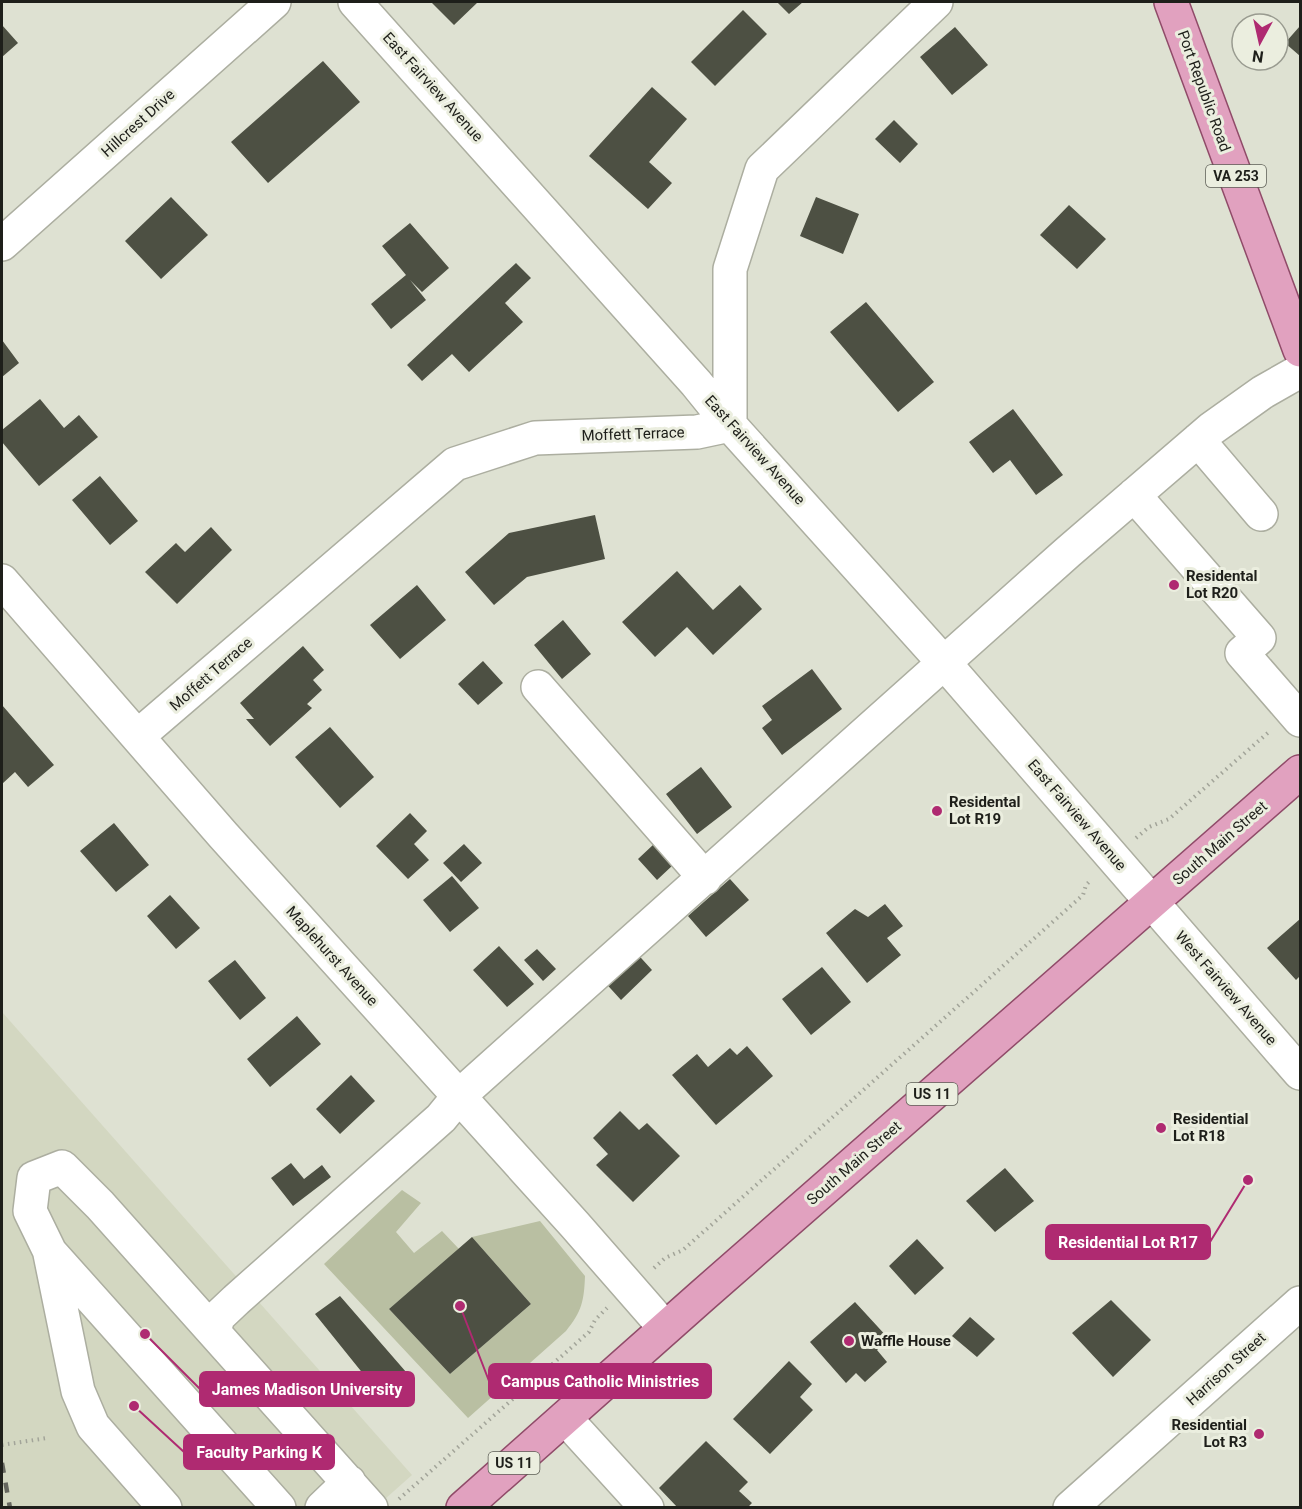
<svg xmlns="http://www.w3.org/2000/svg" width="1302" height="1509" viewBox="0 0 1302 1509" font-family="Roboto,sans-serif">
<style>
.built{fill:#d3d7c1}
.green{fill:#b9bfa2}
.building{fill:#4d5043}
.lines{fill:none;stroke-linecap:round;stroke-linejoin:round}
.minor-casing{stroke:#acaea0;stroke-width:36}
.major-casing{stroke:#904b69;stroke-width:36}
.path{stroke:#a2a499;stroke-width:4;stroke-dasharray:1.5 4.5;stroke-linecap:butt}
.minor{stroke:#fff;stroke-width:33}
.major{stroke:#e1a1bf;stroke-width:33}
.rail{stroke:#65665e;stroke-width:4.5;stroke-dasharray:10 10;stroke-linecap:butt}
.poi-dot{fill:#af2a71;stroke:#ebeedf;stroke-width:2}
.labels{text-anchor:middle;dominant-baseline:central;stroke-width:6;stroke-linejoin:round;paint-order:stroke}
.shield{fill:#ebeedf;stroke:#5c5d55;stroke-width:1.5}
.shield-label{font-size:14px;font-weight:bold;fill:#1e1f1a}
.street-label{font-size:15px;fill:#1e1f1a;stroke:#ebeedf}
.poi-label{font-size:15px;font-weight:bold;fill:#1e1f1a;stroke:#ebeedf;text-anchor:start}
.leader{fill:none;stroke:#af2a71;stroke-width:2}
.callout-dot{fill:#af2a71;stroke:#ebeedf;stroke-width:2}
.callout{fill:#af2a71;stroke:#af2a71;stroke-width:2}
.callout-label{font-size:16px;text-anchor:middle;font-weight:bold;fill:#fff}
</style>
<rect width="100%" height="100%" fill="#dee1d2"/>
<path class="built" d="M2 1012 412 1475 376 1507H2Z"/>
<path class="green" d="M402 1190 421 1203 396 1232 414 1253 442 1231 459 1249 389 1309 450 1374 531 1304 472 1237 540 1221 585 1276C584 1301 582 1311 566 1331L468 1418 324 1264Z"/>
<path class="building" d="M431 2H478L454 25Z
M777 2H803L789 14Z
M743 10 767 34 715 86 691 62Z
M2 25 18 43 2 57Z
M1300 26V56L1285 43Z
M955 27 988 65 952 95 920 57Z
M323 61 360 102 268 183 231 142Z
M652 87 687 119 649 162 672 183 648 209 589 156Z
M894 120 918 144 900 163 875 139Z
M171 197 208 235 161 279 125 241Z
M816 197 859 214 843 254 800 236Z
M1069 205 1106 239 1077 269 1040 235Z
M410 223 449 268 422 292 410 280 426 300 391 329 371 304 406 275 382 246Z
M516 263 531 278 505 303 523 322 469 372 452 354 422 381 407 365Z
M866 302 934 382 898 412 830 332Z
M2 340 19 363 2 377Z
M40 399 64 428 79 415 98 437 39 486 2 442V430Z
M1013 409 1063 475 1036 495 1010 460 993 473 969 442Z
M100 476 138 521 110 545 72 500Z
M595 515 605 559 527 577 494 605 465 572 509 533Z
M211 527 232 550 177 604 145 572 176 543 185 552Z
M677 571 713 610 740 585 762 609 713 655 687 627 655 657 622 622Z
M417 585 446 620 400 659 370 625Z
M563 620 591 654 562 679 534 645Z
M303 646 324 670 313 680 322 690 307 704 312 708 270 746 246 719H254L240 703Z
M483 661 503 683 478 705 458 684Z
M812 669 842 709 782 755 762 728 772 720 762 706Z
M2 705 54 765 28 787 15 772 2 784Z
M330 727 374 777 340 808 295 757Z
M701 767 732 807 697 834 666 794Z
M410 813 427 831 414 844 429 860 408 879 376 846Z
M114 823 149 865 116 892 80 851Z
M464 844 482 863 461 882 443 863Z
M654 844 673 865 657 880 638 859Z
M452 876 479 908 450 932 423 900Z
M730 879 749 900 706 937 688 916Z
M170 895 200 928 176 949 147 916Z
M885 904 903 926 887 938 901 955 867 983 826 933 855 909 868 917Z
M1300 919V976L1296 980 1267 948Z
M499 946 534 984 507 1007 473 970Z
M632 948 652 970 621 1000 601 978Z
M537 949 556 969 543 981 524 960Z
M235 960 266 998 240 1020 208 981Z
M822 967 851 1002 811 1035 782 999Z
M297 1016 321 1044 270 1087 247 1059Z
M747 1046 773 1076 716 1125 672 1075 697 1054 708 1067 730 1048 737 1055Z
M351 1075 375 1101 340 1134 316 1109Z
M620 1111 639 1130 647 1123 680 1156 633 1202 596 1165 608 1154 593 1138Z
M291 1163 304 1179 322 1165 331 1177 293 1206 271 1178Z
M1005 1168 1034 1201 995 1232 966 1201Z
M472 1237 531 1304 450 1374 389 1309Z
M917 1239 944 1268 915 1295 889 1266Z
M340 1296 413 1380 385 1401 315 1314Z
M1111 1300 1151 1340 1113 1377 1072 1333Z
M855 1302 889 1339 877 1350 887 1362 865 1382 856 1373 846 1383 810 1342Z
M970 1317 995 1339 977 1357 952 1336Z
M789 1361 812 1384 800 1397 813 1410 770 1454 733 1419Z
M706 1441 748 1482 739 1491 752 1503 747 1508H678L659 1488Z"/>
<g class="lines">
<defs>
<path id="minor" d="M355 2 696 383 730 425 954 674 1300 1073
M2 244 274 2
M1198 440 1261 514
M1134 495 1259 638 1242 653 1300 720
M2 581 223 835 575 1225 665 1328
M538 687 705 878
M138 736 455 464 535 438 697 432 730 425V269L762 169 936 2
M50 1254 78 1391 93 1426 165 1508
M214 1332 218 1317 236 1300 441 1118 459 1096 1068 552 1211 429 1263 392 1300 371
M565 1418 647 1508
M279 1508 50 1252 30 1211 34 1178 62 1167 100 1205 371 1508
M322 1508 349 1482
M1070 1508 1300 1303"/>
<path id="major" d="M1171 2 1300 350
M463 1508 702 1296 1300 772"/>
</defs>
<use href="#minor" class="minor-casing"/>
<use href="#major" class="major-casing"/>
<path class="path" d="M1136 838 1149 827 1169 819 1270 731
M654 1268 665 1258 683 1250 1083 895 1086 885 1091 880
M2 1445 47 1438
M399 1499 589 1332 595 1320 607 1308"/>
<use href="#minor" class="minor"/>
<use href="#major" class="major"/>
<path class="rail" d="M2 1463 10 1508"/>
</g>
<g class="poi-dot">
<circle cx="1174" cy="585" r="6"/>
<circle cx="937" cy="811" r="6"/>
<circle cx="1161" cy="1128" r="6"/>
<circle cx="849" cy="1341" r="6"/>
<circle cx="1259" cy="1434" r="6"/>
</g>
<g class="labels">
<g class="shield">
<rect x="1206" y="165" width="60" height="22" rx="4.5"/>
<rect x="906.5" y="1083" width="51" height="22" rx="4.5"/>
<rect x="488.5" y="1452" width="51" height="22" rx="4.5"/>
</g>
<g class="shield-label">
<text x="1236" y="176">VA 253</text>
<text x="932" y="1094">US 11</text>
<text x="514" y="1463">US 11</text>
</g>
<g class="street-label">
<text transform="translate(433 87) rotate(48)">East Fairview Avenue</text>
<text transform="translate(1204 91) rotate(70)">Port Republic Road</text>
<text transform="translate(138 123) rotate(-42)">Hillcrest Drive</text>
<text transform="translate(633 434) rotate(-2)">Moffett Terrace</text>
<text transform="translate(755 450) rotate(48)">East Fairview Avenue</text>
<text transform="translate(211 674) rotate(-41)">Moffett Terrace</text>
<text transform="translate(1077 815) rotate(49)">East Fairview Avenue</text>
<text transform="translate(1220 843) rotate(-41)">South Main Street</text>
<text transform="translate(332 956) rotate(48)">Maplehurst Avenue</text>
<text transform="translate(1226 988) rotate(49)">West Fairview Avenue</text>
<text transform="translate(854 1163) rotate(-41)">South Main Street</text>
<text transform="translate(1226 1369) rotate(-42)">Harrison Street</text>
</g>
<g class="poi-label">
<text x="1186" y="576">Residental<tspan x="1186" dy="17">Lot R20</tspan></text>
<text x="949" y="802">Residental<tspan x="949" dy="17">Lot R19</tspan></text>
<text x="1173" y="1119">Residential<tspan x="1173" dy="17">Lot R18</tspan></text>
<text x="861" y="1341">Waffle House</text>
<text x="1247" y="1425" text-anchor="end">Residential<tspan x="1247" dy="17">Lot R3</tspan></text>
</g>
</g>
<path class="leader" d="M1248 1180L1210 1242M460 1306L489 1381M145 1334L200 1389M134 1406L184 1452"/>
<g class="callout-dot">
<circle cx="1248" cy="1180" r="6"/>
<circle cx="460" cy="1306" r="6"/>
<circle cx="145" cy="1334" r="6"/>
<circle cx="134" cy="1406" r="6"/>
</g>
<g class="callout">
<rect x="1046" y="1225" width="164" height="34" rx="6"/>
<rect x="489" y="1364" width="222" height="34" rx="6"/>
<rect x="200" y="1372" width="214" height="34" rx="6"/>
<rect x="184" y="1435" width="150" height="34" rx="6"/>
</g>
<g class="callout-label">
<text x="1128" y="1248">Residential Lot R17</text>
<text x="600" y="1387">Campus Catholic Ministries</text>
<text x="307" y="1395">James Madison University</text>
<text x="259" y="1458">Faculty Parking K</text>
</g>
<rect width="1302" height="1509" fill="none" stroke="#1e1f1a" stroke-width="6"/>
<g transform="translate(1260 42) rotate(188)"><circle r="28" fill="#ebeedf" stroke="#999b90" stroke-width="1.5"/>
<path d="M0-4.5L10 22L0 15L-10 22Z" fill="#af2a71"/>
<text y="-9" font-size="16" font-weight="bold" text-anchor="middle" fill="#1e1f1a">N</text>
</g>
</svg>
